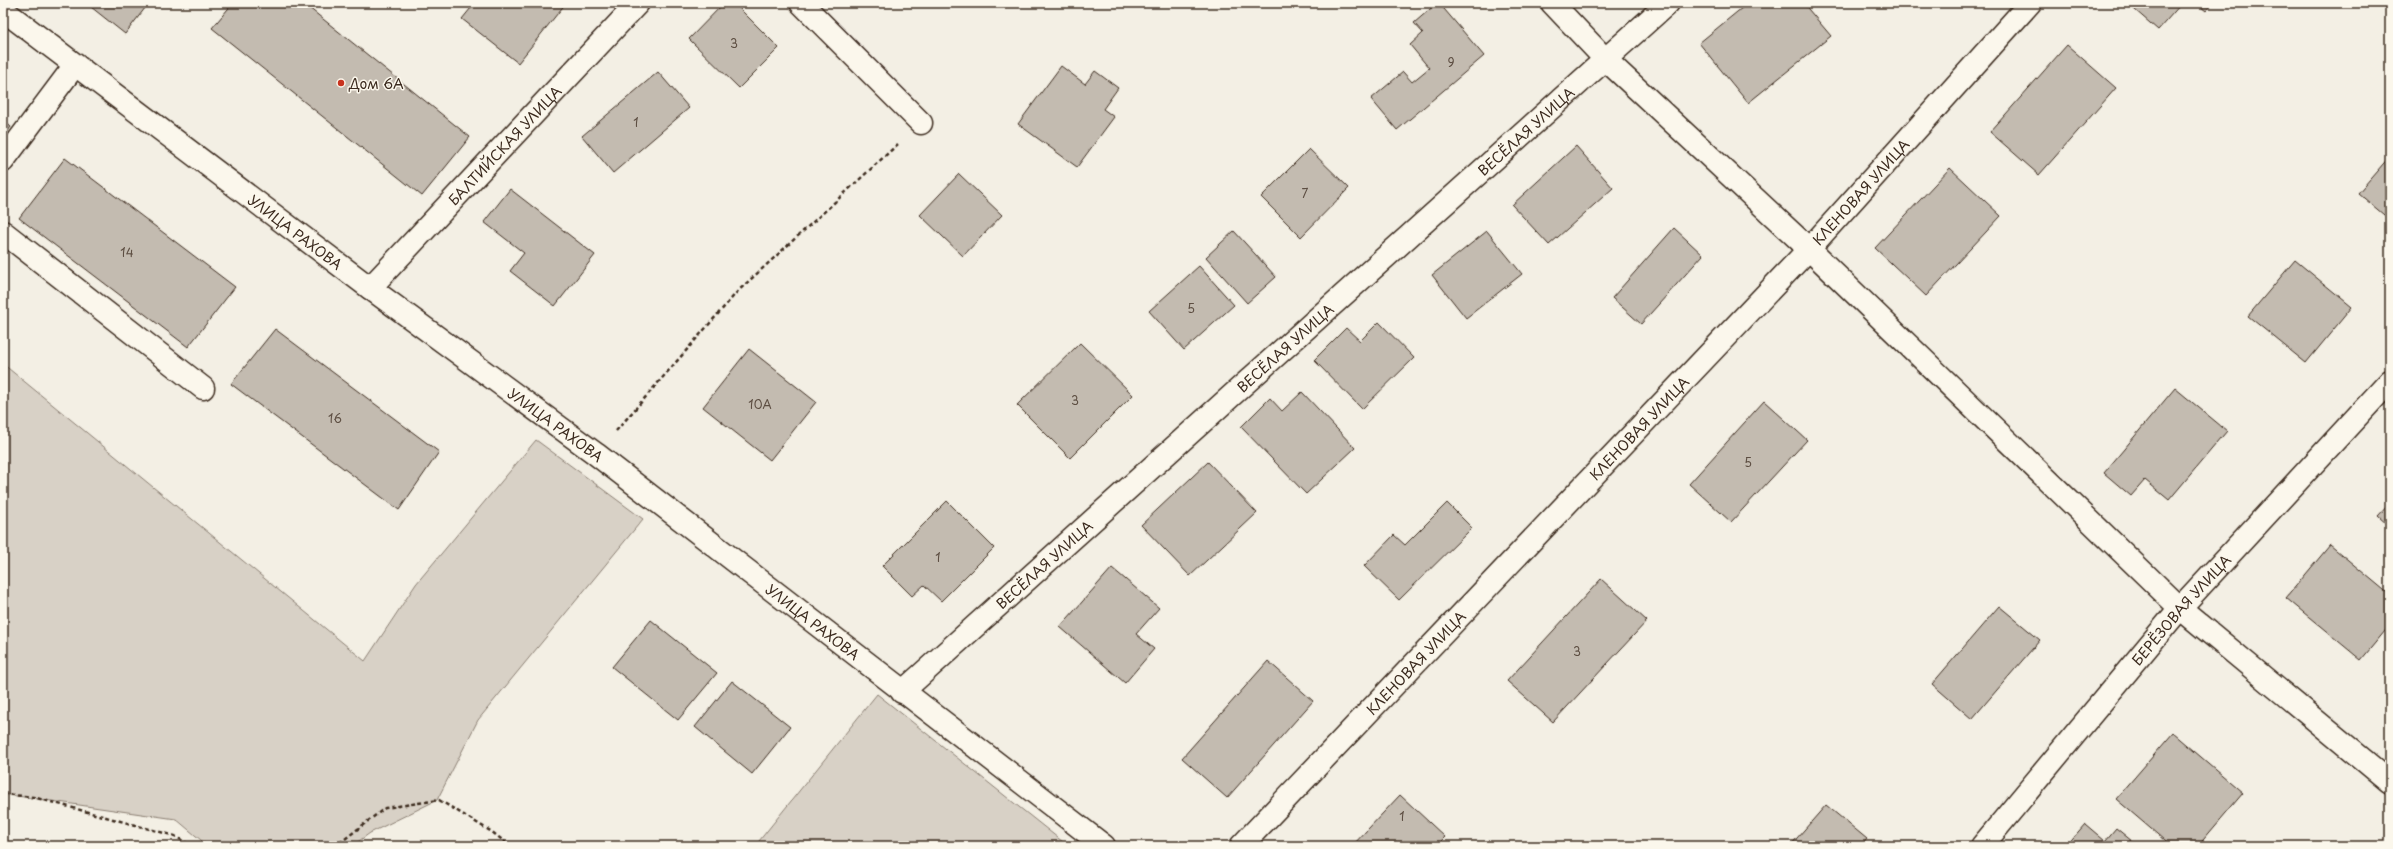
<svg xmlns="http://www.w3.org/2000/svg" width="2393" height="849" viewBox="0 0 2393 849" font-family="'Playpen Sans',sans-serif">
<style>
.green{fill:#d8d1c6;stroke:#8a7e72}
.building{fill:#c3bbb0;stroke:#3b2a1e}
.lines{fill:none;stroke-linecap:round;stroke-linejoin:round}
.minor-casing{stroke:#3b2a1e;stroke-width:25}
.path{stroke:#3b2a1e;stroke-width:2.5;stroke-dasharray:4 3;stroke-linecap:butt}
.minor{stroke:#fbf7ec;stroke-width:22}
.poi-dot{fill:#c8321e;stroke:#fbf7ec;stroke-width:1.5}
.labels{text-anchor:middle;dominant-baseline:central;stroke-width:3;stroke-linejoin:round;paint-order:stroke}
.number-label{font-size:12px;fill:#5d4e42}
.poi-label{font-size:14px;fill:#3b2a1e;stroke:#fbf7ec;text-anchor:start}
.street-label{font-size:14px;fill:#3b2a1e;stroke:#fbf7ec}
</style>
<rect width="100%" height="100%" fill="#f3efe4"/>
<filter id="ink" filterUnits="userSpaceOnUse"><feTurbulence type="fractalNoise" baseFrequency=".025" numOctaves="2"/><feDisplacementMap in="SourceGraphic" scale="8" xChannelSelector="R" yChannelSelector="G"/><feConvolveMatrix kernelMatrix="1 2 1 2 8 2 1 2 1" color-interpolation-filters="sRGB"/></filter>
<g filter="url(#ink)">
<path class="green" d="M3 364 365 661 416 584 536 440 643 519 478 720 437 800 370 833 352 846H208L176 819 3 794Z
M877 694 1068 846H755Z"/>
<path class="building" d="M86 3H149L125 34Z
M233 3H303L470 137 422 196 212 28Z
M475 3H566L518 63 462 19Z
M724 3H734L779 48 739 88 689 39Z
M1437 3H1439L1484 56 1397 130 1371 99 1403 72 1412 82 1429 68 1410 45 1423 33 1414 23Z
M1748 3H1803L1831 36 1748 103 1699 43Z
M2127 3H2182L2158 30Z
M2196 3H2213L2206 11Z
M2067 45 2116 88 2039 175 1990 132Z
M1061 66 1085 84 1095 71 1118 88 1103 109 1114 117 1077 167 1018 124Z
M658 72 689 108 613 173 582 136Z
M3 120 11 127 3 137Z
M1576 146 1613 188 1549 245 1512 205Z
M1309 149 1349 188 1301 237 1261 197Z
M2390 156V220L2358 193Z
M65 158 235 287 188 347 19 218Z
M1950 168 2001 216 1926 296 1875 248Z
M959 174 1002 215 963 256 920 215Z
M510 189 595 255 555 306 510 271 524 253 484 222Z
M1674 228 1703 255 1641 324 1612 298Z
M1234 231 1276 277 1247 303 1206 257Z
M1487 231 1522 274 1466 318 1432 275Z
M2295 260 2352 307 2306 363 2248 316Z
M1199 266 1234 305 1184 350 1149 311Z
M1379 322 1414 358 1362 409 1314 360 1346 328 1360 341Z
M275 329 439 452 399 510 231 384Z
M1080 343 1133 395 1070 458 1017 405Z
M749 349 816 402 770 460 703 407Z
M2175 388 2227 431 2169 500 2145 480 2131 496 2104 473Z
M1302 392 1355 448 1306 494 1241 427 1270 398 1282 411Z
M1764 401 1807 440 1731 522 1689 484Z
M1208 462 1257 513 1190 576 1141 525Z
M947 501 994 548 941 601 924 585 912 596 882 566Z
M1447 503 1472 528 1399 600 1364 566 1394 535 1405 545Z
M2390 503V527L2378 516Z
M2330 545 2390 595V625L2361 660 2286 598Z
M1112 568 1159 608 1136 634 1154 649 1125 683 1060 627Z
M1601 579 1647 621 1553 722 1507 681Z
M1999 606 2040 640 1972 719 1932 684Z
M651 620 717 673 678 720 612 667Z
M1268 661 1313 701 1227 798 1182 758Z
M732 681 790 727 752 774 695 727Z
M2173 733 2243 793 2198 846H2171L2116 799Z
M1400 795 1445 837 1436 846H1352Z
M1826 805 1867 839 1861 846H1790Z
M2085 824 2105 841 2116 828 2138 846H2066Z"/>
<g class="lines">
<defs>
<g id="minor">
<path d="M801 3 921 123"/>
<path d="M1552 3 1605 59 1809 249 2180 608 2390 782"/>
<path id="s1" d="M3 10 370 288 596 454 1104 846"/>
<path d="M3 161 75 65"/>
<path d="M3 232 203 388"/>
<path id="s2" d="M370 288 638 3"/>
<path id="s3" d="M902 692 1668 3"/>
<path id="s4" d="M1241 846 1809 249 2030 3"/>
<path id="s5" d="M1982 846 2180 608 2390 381"/>
</g>
</defs>
<use href="#minor" class="minor-casing"/>
<path class="path" d="M616 431 738 291 898 144
M3 794 33 797 175 836 191 846
M333 846 341 842 385 808 439 800 492 832 510 846"/>
<use href="#minor" class="minor"/>
</g>
</g>
<circle class="poi-dot" cx="341" cy="83" r="4"/>
<g class="labels">
<g class="number-label">
<text x="734" y="43">3</text>
<text x="1451" y="62">9</text>
<text x="636" y="122">1</text>
<text x="1305" y="193">7</text>
<text x="127" y="252">14</text>
<text x="1191" y="308">5</text>
<text x="1075" y="400">3</text>
<text x="760" y="404">10А</text>
<text x="335" y="418">16</text>
<text x="1748" y="462">5</text>
<text x="938" y="557">1</text>
<text x="1577" y="651">3</text>
<text x="1402" y="816">1</text>
</g>
<g class="poi-label">
<text x="349" y="83">Дом 6А</text>
</g>
<g class="street-label">
<text stroke="none"><textPath href="#s3" startOffset="839">ВЕСЁЛАЯ УЛИЦА</textPath></text>
<text stroke="none"><textPath href="#s2" startOffset="196">БАЛТИЙСКАЯ УЛИЦА</textPath></text>
<text stroke="none"><textPath href="#s4" startOffset="901">КЛЕНОВАЯ УЛИЦА</textPath></text>
<text stroke="none"><textPath href="#s1" startOffset="367">УЛИЦА РАХОВА</textPath></text>
<text stroke="none"><textPath href="#s3" startOffset="515">ВЕСЁЛАЯ УЛИЦА</textPath></text>
<text stroke="none"><textPath href="#s1" startOffset="691">УЛИЦА РАХОВА</textPath></text>
<text stroke="none"><textPath href="#s4" startOffset="577">КЛЕНОВАЯ УЛИЦА</textPath></text>
<text stroke="none"><textPath href="#s3" startOffset="191">ВЕСЁЛАЯ УЛИЦА</textPath></text>
<text stroke="none"><textPath href="#s5" startOffset="309">БЕРЁЗОВАЯ УЛИЦА</textPath></text>
<text stroke="none"><textPath href="#s1" startOffset="1015">УЛИЦА РАХОВА</textPath></text>
<text stroke="none"><textPath href="#s4" startOffset="253">КЛЕНОВАЯ УЛИЦА</textPath></text>
</g>
</g>
<rect width="2393" height="849" fill="none" stroke="#fbf7ec" stroke-width="16"/>
<rect x="8" y="8" width="2377" height="833" fill="none" stroke="#3b2a1e" stroke-width="1.5" filter="url(#ink)"/>
</svg>
